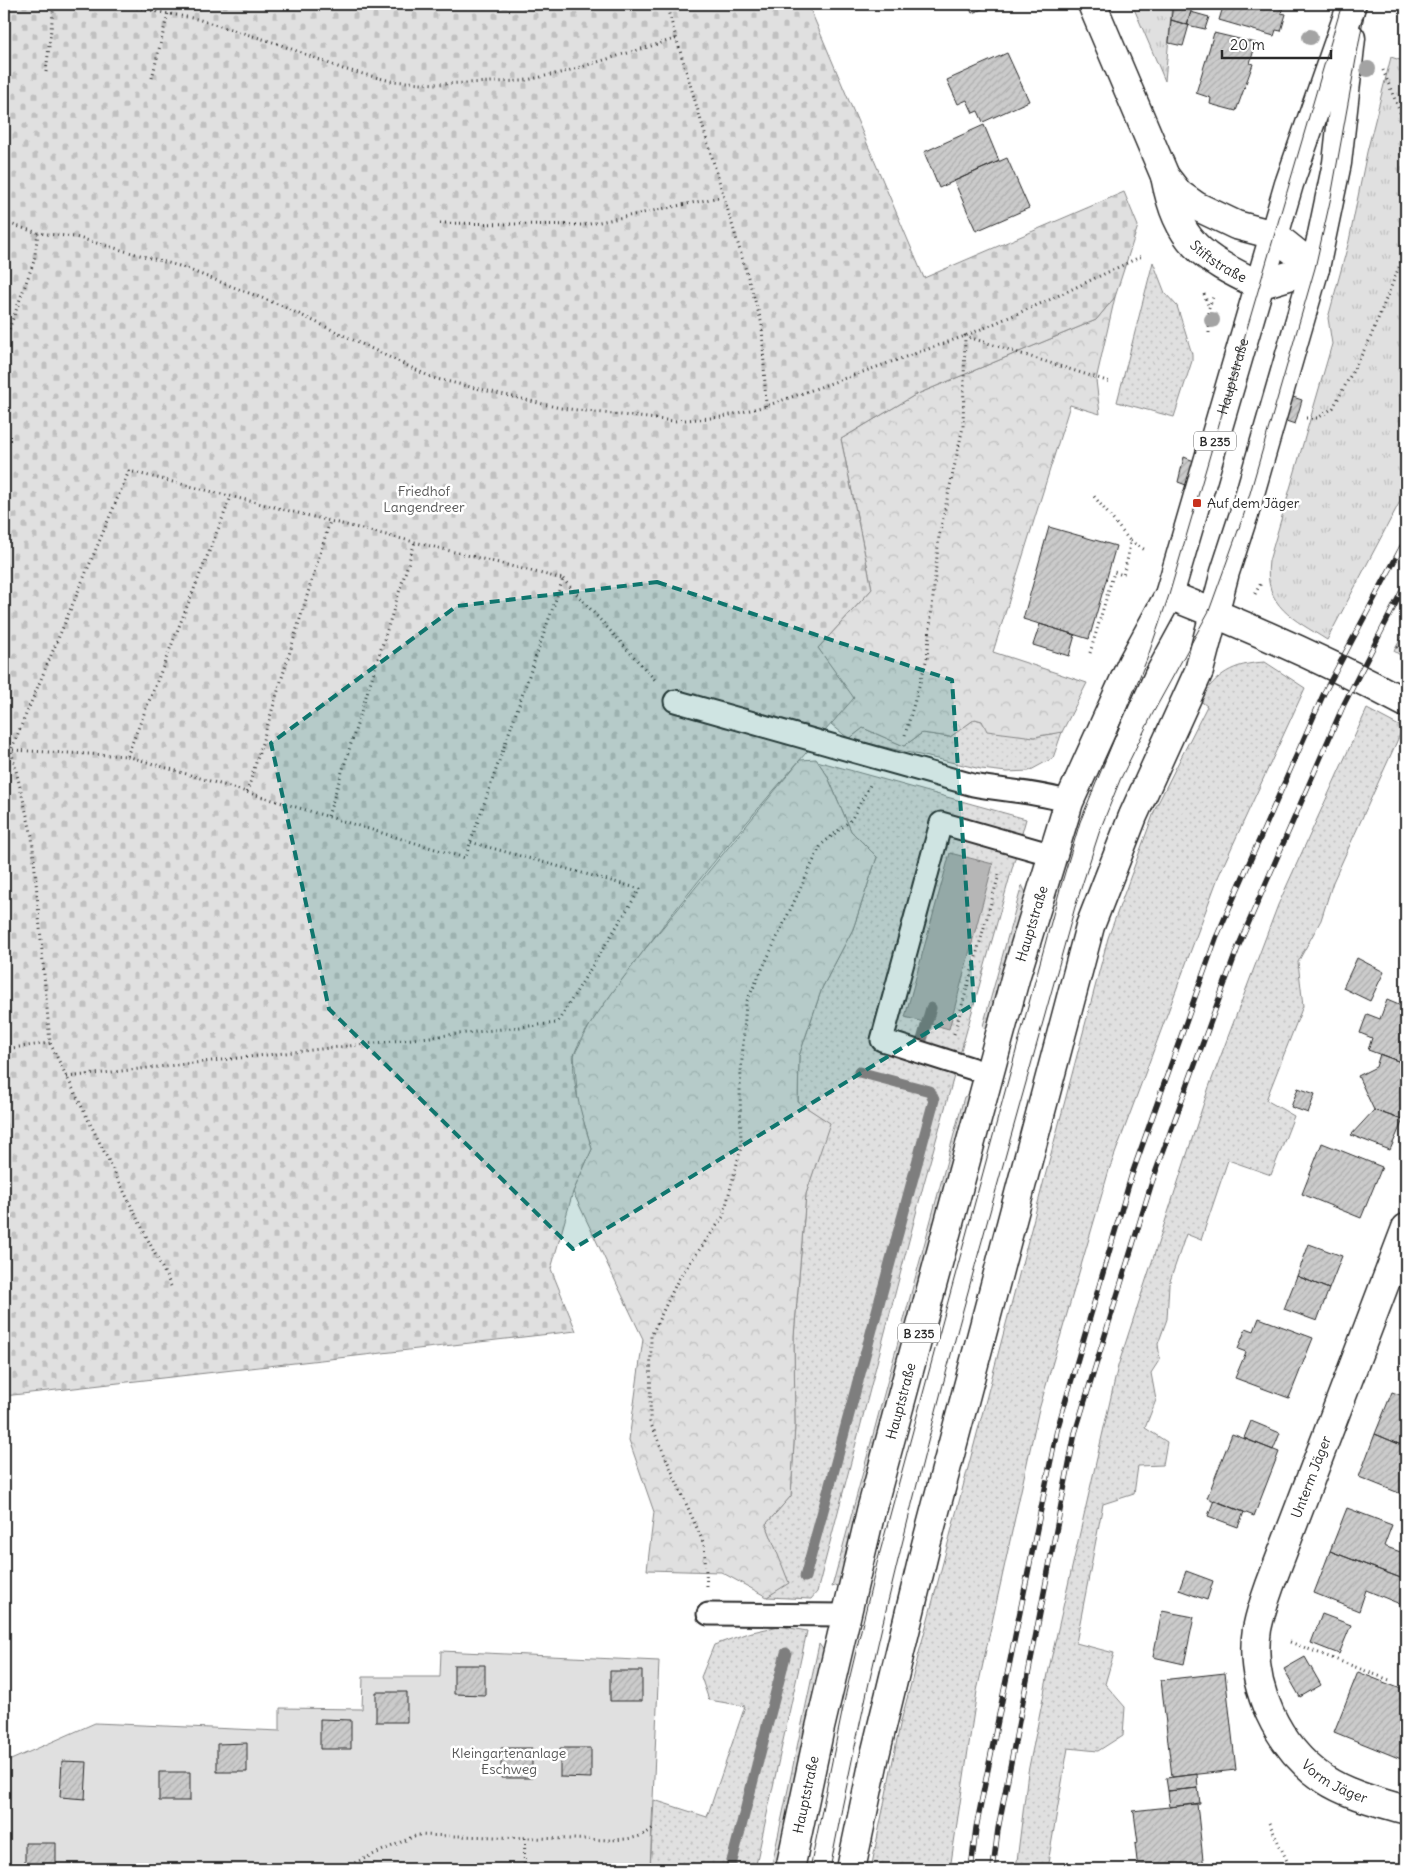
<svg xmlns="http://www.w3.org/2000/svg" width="1410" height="1873" viewBox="0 0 1410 1873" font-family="Delius,sans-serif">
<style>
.grass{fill:url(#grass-dots);stroke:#868686}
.forest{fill:url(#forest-crowns);stroke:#868686}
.cemetery{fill:url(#cemetery-stones);stroke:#868686}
.park{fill:url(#park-tufts);stroke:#868686}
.garden{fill:#e0e0e0;stroke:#868686}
.water{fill:#b6b6b6;stroke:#7e7e7e}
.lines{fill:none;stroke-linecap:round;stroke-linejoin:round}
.stream{stroke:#7e7e7e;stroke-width:11}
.building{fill:url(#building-hatch);stroke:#2b2b2b}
.lane-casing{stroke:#2b2b2b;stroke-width:25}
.street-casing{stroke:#2b2b2b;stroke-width:31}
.secondary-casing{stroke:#2b2b2b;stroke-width:31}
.primary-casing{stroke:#2b2b2b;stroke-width:31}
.path{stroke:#2b2b2b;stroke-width:3;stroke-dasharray:1 4;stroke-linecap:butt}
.lane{stroke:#fff;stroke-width:21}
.street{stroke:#fff;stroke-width:28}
.secondary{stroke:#fff;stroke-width:28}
.primary{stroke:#fff;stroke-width:28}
.tram{stroke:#2b2b2b;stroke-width:1}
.rail-casing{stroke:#2b2b2b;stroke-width:5.5}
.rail{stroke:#fff;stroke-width:4;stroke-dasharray:11;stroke-linecap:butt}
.tree{fill:#a3a3a3}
.marked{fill:#0f766e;fill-opacity:0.2;stroke:#0f766e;stroke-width:4;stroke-dasharray:10 6;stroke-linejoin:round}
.poi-dot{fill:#c8321e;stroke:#fff;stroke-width:2}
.labels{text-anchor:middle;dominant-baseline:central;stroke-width:5;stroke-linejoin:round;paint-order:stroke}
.shield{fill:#fff;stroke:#6b6b6b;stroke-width:1}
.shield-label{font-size:12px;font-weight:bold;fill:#2b2b2b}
.street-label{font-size:14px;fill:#2b2b2b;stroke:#fff}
.park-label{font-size:14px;fill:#585858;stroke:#fff}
.poi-label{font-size:14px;fill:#2b2b2b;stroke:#fff;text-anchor:start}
</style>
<defs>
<pattern id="grass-dots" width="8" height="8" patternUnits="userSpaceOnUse" patternTransform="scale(1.25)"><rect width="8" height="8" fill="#e0e0e0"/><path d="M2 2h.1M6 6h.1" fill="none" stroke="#c0c0c0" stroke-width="1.8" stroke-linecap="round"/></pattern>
<pattern id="forest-crowns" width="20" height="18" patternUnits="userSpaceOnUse" patternTransform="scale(1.25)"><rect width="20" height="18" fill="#e0e0e0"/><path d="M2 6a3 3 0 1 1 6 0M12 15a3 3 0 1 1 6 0" fill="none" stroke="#c0c0c0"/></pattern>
<pattern id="cemetery-stones" width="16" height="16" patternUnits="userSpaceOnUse" patternTransform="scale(1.25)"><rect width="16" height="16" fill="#e0e0e0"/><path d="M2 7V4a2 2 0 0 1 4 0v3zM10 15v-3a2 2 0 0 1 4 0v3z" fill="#c0c0c0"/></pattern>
<pattern id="park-tufts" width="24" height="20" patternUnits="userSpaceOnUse" patternTransform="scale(1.25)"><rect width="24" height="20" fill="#e0e0e0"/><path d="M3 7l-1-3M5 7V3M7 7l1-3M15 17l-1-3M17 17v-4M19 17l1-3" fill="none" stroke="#c0c0c0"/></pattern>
<pattern id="building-hatch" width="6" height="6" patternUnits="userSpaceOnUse" patternTransform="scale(1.25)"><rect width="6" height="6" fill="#cbcbcb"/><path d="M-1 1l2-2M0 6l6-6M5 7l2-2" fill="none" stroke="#aeaeae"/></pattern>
</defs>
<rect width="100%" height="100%" fill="#fff"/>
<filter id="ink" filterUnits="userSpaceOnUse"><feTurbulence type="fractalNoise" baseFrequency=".02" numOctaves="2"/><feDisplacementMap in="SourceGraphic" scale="10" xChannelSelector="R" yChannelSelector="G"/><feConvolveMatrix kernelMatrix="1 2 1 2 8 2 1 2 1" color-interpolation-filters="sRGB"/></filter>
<g filter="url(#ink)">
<path class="grass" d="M1153 262 1165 293 1177 306 1192 354V361L1174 417 1117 402Z
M1265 662 1305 688 1219 875 1109 1170 1038 1413 977 1691 950 1869H871L900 1725 1108 938 1156 807 1207 706 1199 700C1218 673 1232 664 1265 662Z
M1367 709 1403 728 1333 882 1321 920 1298 962 1303 1006 1266 1100 1294 1116 1271 1175 1228 1160 1201 1240 1186 1234 1169 1284 1167 1319 1158 1344 1160 1359 1151 1373 1156 1400 1145 1428 1167 1442 1163 1465 1138 1466 1134 1494 1103 1504 1076 1643 1114 1653 1105 1684 1125 1707 1123 1735 1098 1751 1068 1748 1047 1869H1016L1028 1772 1050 1664 1118 1366 1209 1087 1278 905Z
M975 719 1034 737 1062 732 1053 758 1029 771 1007 772 981 769 849 739 863 728 904 746 922 733 950 737Z
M817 761 1026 819 924 1183 817 1592 811 1599 767 1597 788 1582 766 1524 791 1496 795 1425 794 1336 806 1194 829 1123 798 1102 799 1056 822 988 853 929 877 857 851 831 827 775Z
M1022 885 1027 895 990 1035 983 1026Z
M972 1093 841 1584 832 1587 964 1097Z
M779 1626 807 1631 755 1869H650L654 1800 707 1817 745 1706 709 1700 701 1677 714 1645 748 1633Z
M819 1644 825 1652 778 1869H771Z"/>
<path class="forest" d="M1115 297 1096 380 1100 414 1070 405 993 652 1087 683 1062 732 1034 737 987 731 982 721 975 719 950 737 922 733 904 746 863 728 849 739 831 724 853 698 818 648 872 589 841 439 915 395 1096 320Z
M816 759 827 775 851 831 877 857 853 929 822 988 799 1056 798 1102 830 1123 806 1194 794 1336 795 1425 791 1496 766 1524 789 1583 767 1597 721 1572 647 1570 654 1512 629 1440 643 1339 573 1192 592 1149 578 1103 574 1055 594 1017 641 954 800 760Z"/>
<path class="cemetery" d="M4 4H808L924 278 1124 192 1138 226 1115 297 1096 320 915 395 841 439 872 589 818 648 854 698C772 791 691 886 618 985 607 1000 577 1040 574 1056 571 1083 584 1123 592 1149L573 1192 551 1269 576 1331 4 1396Z"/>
<path class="park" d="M1132 4H1172L1165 81Z
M1391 57 1406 62V490L1327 640C1294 619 1263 607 1269 561L1332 344 1328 318 1349 241 1367 152Z
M1406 629V659L1394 651Z"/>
<path class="garden" d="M441 1651 659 1661 650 1869H4V1763L95 1723 280 1731V1708L362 1709 363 1677H440Z"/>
<path class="water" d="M950 853 993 864 949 1029 905 1017Z"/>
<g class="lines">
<path class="stream" d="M922 1040 931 1008
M805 1577 934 1100 930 1091 859 1072
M730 1869 786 1653"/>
</g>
<path class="building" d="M968 4H995L972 13Z
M1173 4H1193L1187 25 1171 20Z
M1224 4H1284L1281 13 1286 14 1281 31 1276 30 1274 36 1219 20Z
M1191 12 1209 17 1205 29 1187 25Z
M1171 20 1189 25 1183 46 1169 43Z
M1214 33 1256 43 1250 63 1253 64 1236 111 1210 104 1211 98 1196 93Z
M1007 53 1029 101 983 122 978 111 973 113 967 100 958 104 947 80Z
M984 125 999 161 939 188 924 152Z
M1007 158 1029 208 976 231 954 181Z
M1293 397 1302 400 1295 424 1286 421Z
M1184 457 1194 461 1186 485 1178 482Z
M1049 527 1116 546 1089 639 1023 619Z
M1040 624 1075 635 1069 656 1033 645Z
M1357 958 1384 972 1370 1001 1343 988Z
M1387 1000 1406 1008V1064L1368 1050 1372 1038 1360 1033 1367 1014 1380 1019Z
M1380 1054 1406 1064 1405 1121 1374 1110 1358 1076 1376 1067Z
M1298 1088 1315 1094 1308 1113 1291 1107Z
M1374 1110 1403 1120 1390 1150 1351 1135Z
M1322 1143 1382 1167 1361 1218 1302 1194Z
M1309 1244 1342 1256 1329 1289 1297 1276Z
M1297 1276 1329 1289 1317 1321 1284 1309Z
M1259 1318 1313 1338 1289 1398 1235 1378 1246 1352 1238 1349 1246 1328 1254 1331Z
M1392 1392 1406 1397V1447L1375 1434Z
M1251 1421 1280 1433 1273 1450 1244 1438Z
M1232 1434 1279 1452 1254 1516 1207 1498Z
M1375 1434 1406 1447V1488L1404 1495 1359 1477Z
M1214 1500 1244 1512 1238 1527 1208 1516Z
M1347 1508 1392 1525 1384 1546 1406 1554V1580L1330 1551Z
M1406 1516V1534L1400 1532Z
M1330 1551 1406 1580V1613H1401L1400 1604 1366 1590 1359 1611 1314 1593Z
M1186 1571 1213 1581 1207 1600 1179 1590Z
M1162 1611 1194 1617 1184 1664 1153 1657Z
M1401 1613H1406V1642H1404Z
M1322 1614 1351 1625 1339 1654 1311 1643Z
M1305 1657 1321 1685 1300 1697 1284 1669Z
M454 1665H485V1695L454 1694Z
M610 1671H642V1701H610Z
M1358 1672 1406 1691V1761L1334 1732Z
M1225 1673 1236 1770 1172 1777 1161 1680Z
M376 1692H407V1722H376Z
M320 1719 351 1720V1749H320Z
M247 1743V1772H217V1744Z
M501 1748H532V1778H501Z
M560 1748H591V1778L560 1777Z
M62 1761 87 1762 85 1799 60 1797Z
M159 1772H190V1801H159Z
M1197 1774 1198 1788 1168 1791 1166 1778Z
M1198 1788 1200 1803 1170 1807 1168 1791Z
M1197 1804 1204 1869H1138L1135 1844 1138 1843 1134 1813 1132 1811Z
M25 1843H56V1869H25Z"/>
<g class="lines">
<defs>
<path id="lane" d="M675 701 973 785C1005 791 1038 792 1069 802
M989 1074 882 1040 941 823 1053 855
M708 1614 846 1615"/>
<g id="street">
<path d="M1169 595C1250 627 1329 662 1406 703"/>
<path id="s1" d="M1406 1228 1270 1585C1265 1599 1260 1614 1257 1629 1248 1686 1278 1747 1324 1779 1348 1795 1379 1802 1406 1810"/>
</g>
<g id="secondary">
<path id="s2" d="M1092 4 1165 176C1178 243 1201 257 1259 285L1315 268"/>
<path d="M1165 176 1179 194 1196 206 1236 225 1274 235 1315 268"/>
</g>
<g id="primary">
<path id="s3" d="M790 1869 819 1732 871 1511 1016 975 1069 802 1132 663 1169 595 1289 184 1352 4"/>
<path d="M851 1869 875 1755 926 1545 1090 926 1133 816 1199 671 1225 572 1244 514 1315 268 1337 163 1351 38"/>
</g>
</defs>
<use href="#lane" class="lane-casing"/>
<use href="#street" class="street-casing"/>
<use href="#secondary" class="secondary-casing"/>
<use href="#primary" class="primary-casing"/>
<path class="path" d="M117 4 197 19 276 43 343 69 391 81 437 84 522 81 564 72 678 38
M666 4 762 324 766 406
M1383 70 1406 127
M46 72 54 4
M152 78 168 13
M4 222 38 233 75 237 179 266 280 305 433 378 560 408 674 421 722 417 766 406 965 336 1049 300 1144 255
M440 223 585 225 725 196
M1204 294 1209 308
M1209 333V308L1213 297
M4 343 34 261 38 233
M1306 418H1318L1333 408 1369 341 1406 250
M1130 541 1147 551
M563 579 656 681
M1255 594 1261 583
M1397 647 1406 653
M1090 653 1114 572 1123 575 1128 557 1130 541 1093 495
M905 735 927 658 939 536 963 427 965 336 1110 382
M4 754 11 750 127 756 465 858 563 579 129 471 11 750 32 836 50 1043 171 1286
M127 756 231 497
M247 792 330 521
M328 816 415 542
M954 1034 1000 871
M4 1049 50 1043
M67 1077 557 1023 640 889 470 842
M707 1586 704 1544 650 1422 651 1336 679 1278 723 1217 741 1148 740 1087 746 1003 821 845 851 820 870 785
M1290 1642 1392 1681
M1269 1823 1291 1869
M341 1869 417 1835 611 1840C627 1839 641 1839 653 1828
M524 1869 525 1837
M1402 1869 1404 1842"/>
<use href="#lane" class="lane"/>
<use href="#street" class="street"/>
<use href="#secondary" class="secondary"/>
<use href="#primary" class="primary"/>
<path class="tram" d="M810 1869 846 1693 877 1563 1060 889 1080 822 1147 659 1169 595 1342 4
M830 1869C892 1544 987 1225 1075 907L1100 830 1120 780 1153 713 1209 611 1244 514 1315 268 1331 197 1366 4"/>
<defs>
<path id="rail" d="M971 1869 976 1828 1057 1430 1131 1177 1216 938 1324 693 1406 539
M993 1869 998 1829 1075 1433 1152 1182 1238 947 1344 704 1406 583"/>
</defs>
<use href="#rail" class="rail-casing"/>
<use href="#rail" class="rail"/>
</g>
<g class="tree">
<circle cx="1310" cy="37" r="8"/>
<circle cx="1368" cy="69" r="8"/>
<circle cx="1212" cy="320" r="8"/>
</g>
</g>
<path class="marked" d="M657 582 952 680 974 1004 573 1249 329 1009 271 743 457 606Z"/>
<rect class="poi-dot" x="1192" y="498" width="10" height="10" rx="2.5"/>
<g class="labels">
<g class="shield">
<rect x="1194" y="431.5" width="42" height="19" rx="4"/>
<rect x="898" y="1323.5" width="42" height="19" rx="4"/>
</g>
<g class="shield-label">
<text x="1215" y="441">B 235</text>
<text x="919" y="1333">B 235</text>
</g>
<g class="street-label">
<text stroke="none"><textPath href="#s2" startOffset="292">Stiftstraße</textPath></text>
<text stroke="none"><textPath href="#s3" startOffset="1561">Hauptstraße</textPath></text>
<text stroke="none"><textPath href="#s3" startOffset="976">Hauptstraße</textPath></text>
<text stroke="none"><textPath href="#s3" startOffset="481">Hauptstraße</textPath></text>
<text transform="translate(1311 1477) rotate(-69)">Unterm Jäger</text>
<text stroke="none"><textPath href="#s1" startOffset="611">Vorm Jäger</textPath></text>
<text stroke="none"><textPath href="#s3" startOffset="76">Hauptstraße</textPath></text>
</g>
<g class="park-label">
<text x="424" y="491">Friedhof<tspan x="424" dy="16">Langendreer</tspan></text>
<text x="509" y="1753">Kleingartenanlage<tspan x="509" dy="16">Eschweg</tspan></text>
</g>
<g class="poi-label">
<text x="1207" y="503">Auf dem Jäger</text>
</g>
</g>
<rect width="1410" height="1873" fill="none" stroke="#fff" stroke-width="20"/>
<rect x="10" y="10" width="1390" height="1853" fill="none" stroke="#2b2b2b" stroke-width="2" filter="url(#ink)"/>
<path d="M1222 50v8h109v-8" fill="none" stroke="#2b2b2b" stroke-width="2.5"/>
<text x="1230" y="50" font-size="15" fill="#2b2b2b" stroke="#ffffff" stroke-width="4" paint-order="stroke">20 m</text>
</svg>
